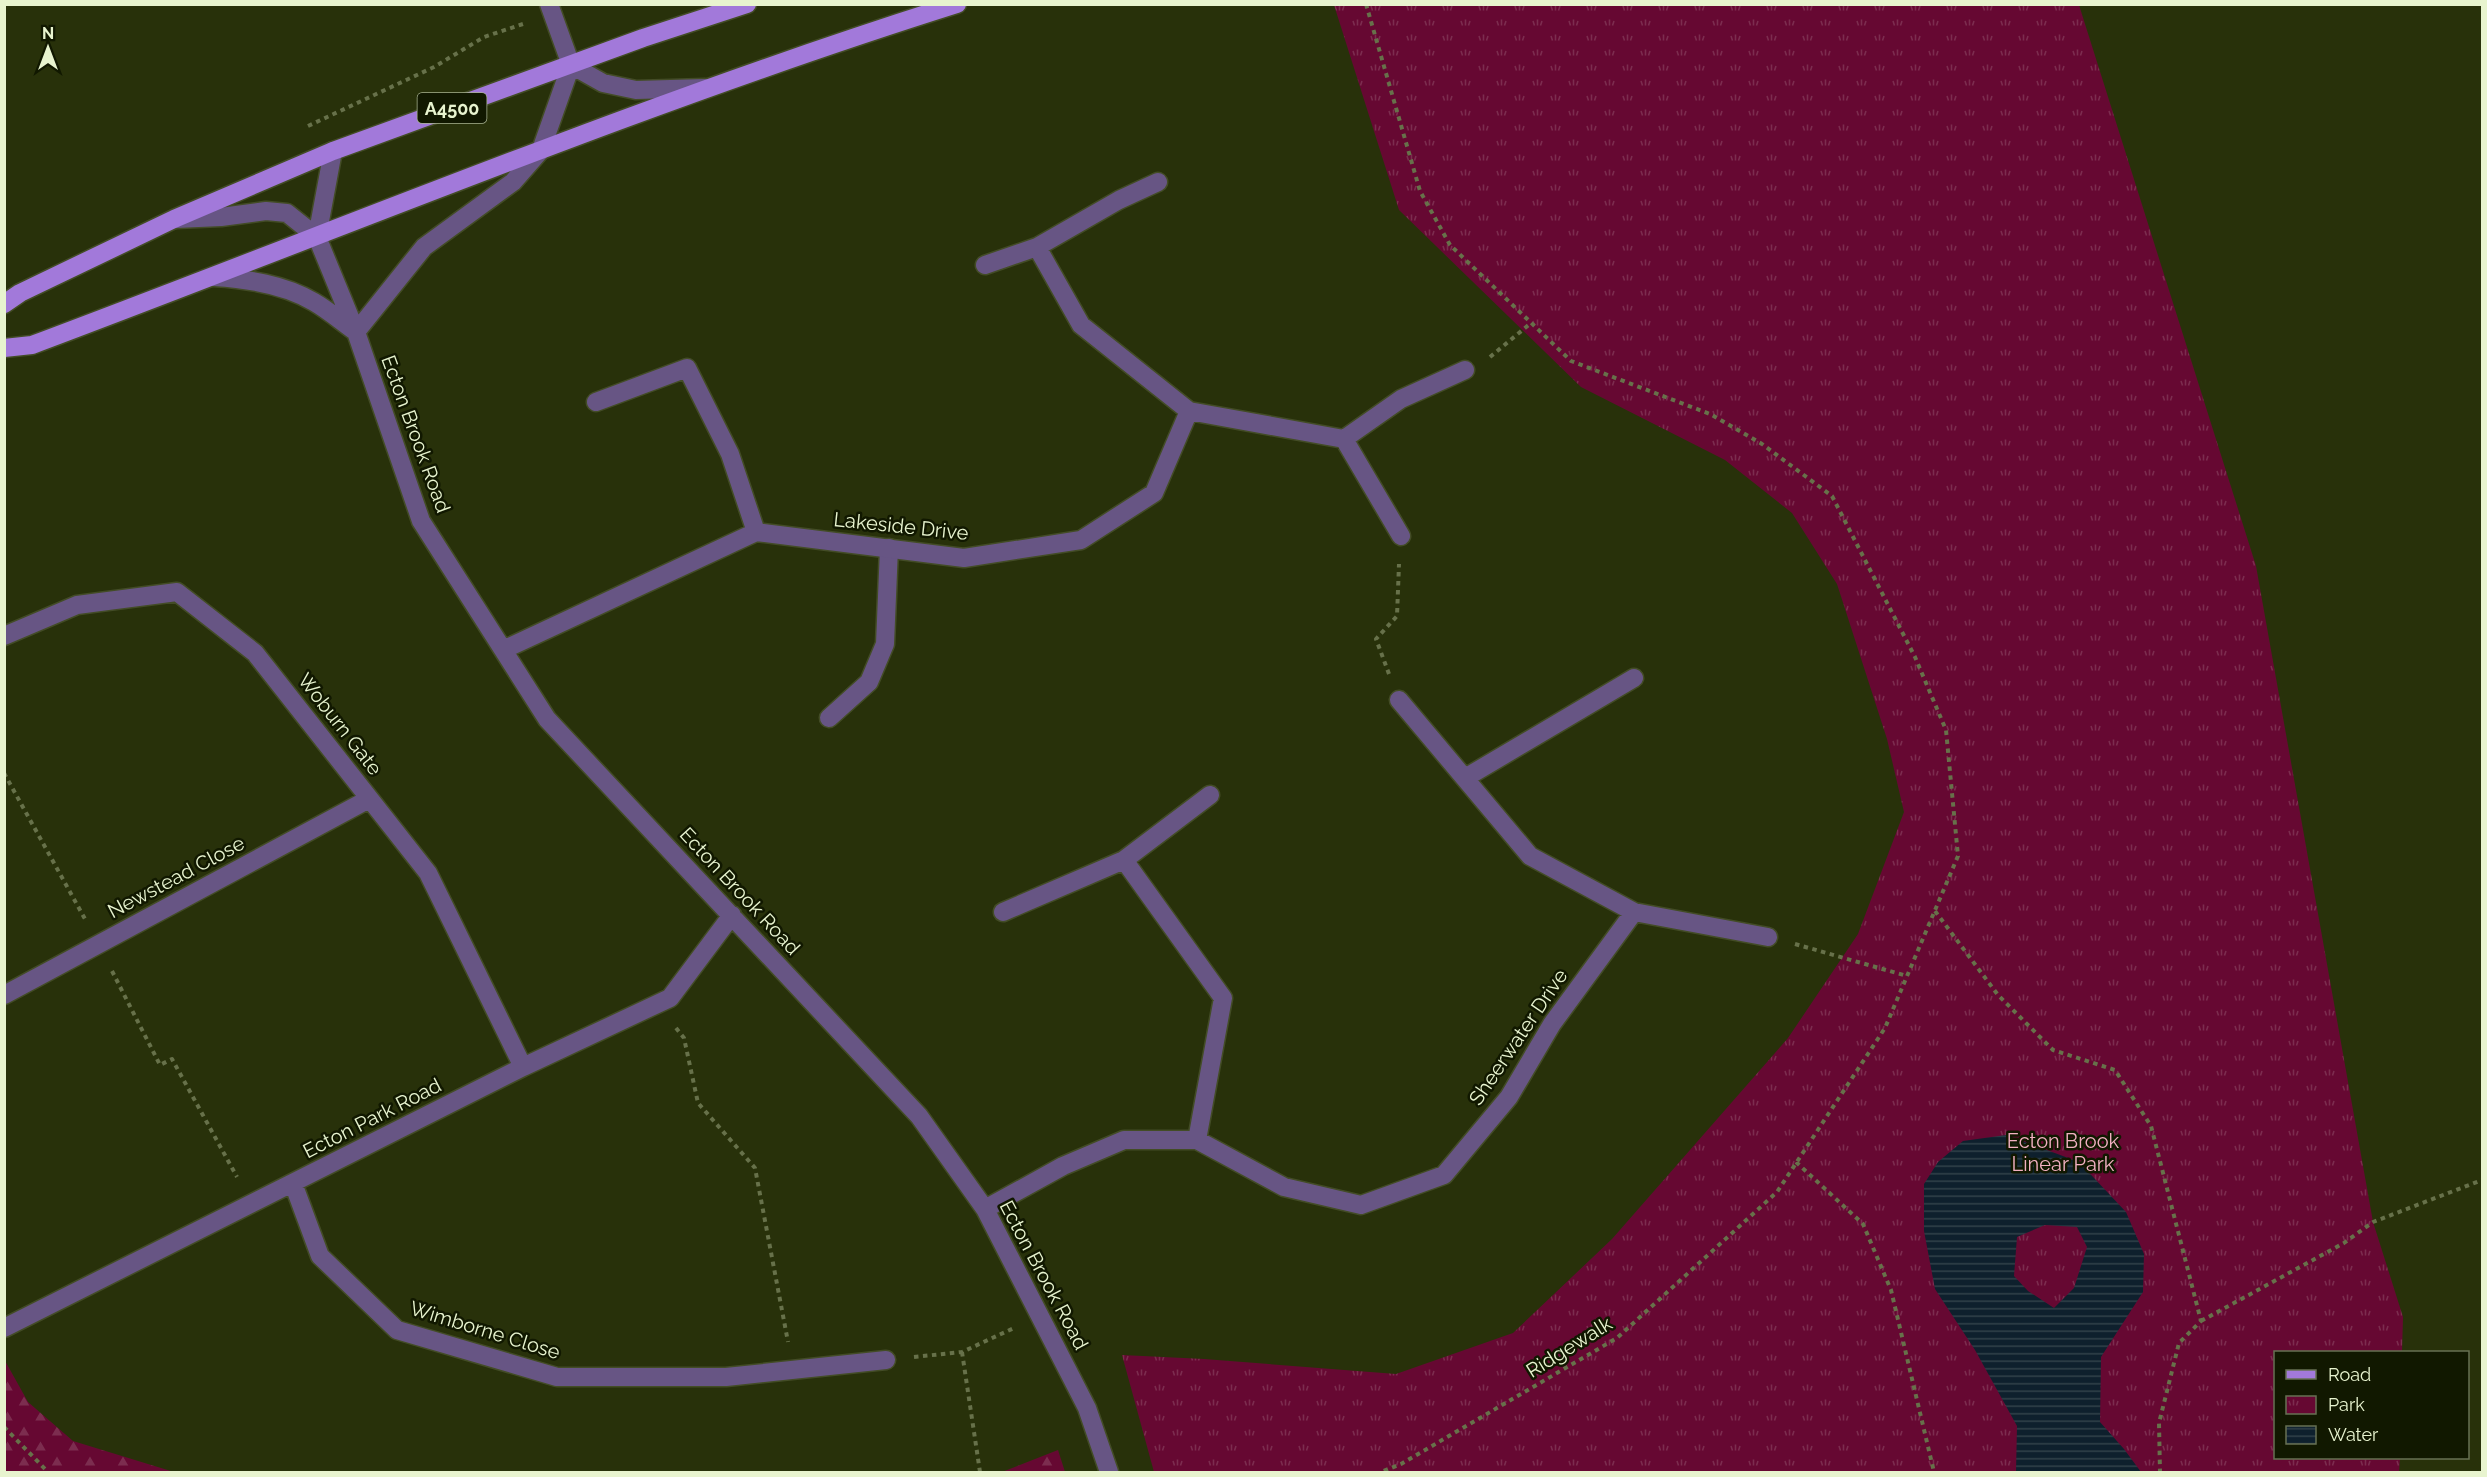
<svg xmlns="http://www.w3.org/2000/svg" width="2487" height="1477" viewBox="0 0 2487 1477" font-family="Raleway,sans-serif">
<style>
.forest{fill:url(#forest-firs)}
.park{fill:url(#park-tufts)}
.water{fill:url(#water-rules);fill-rule:evenodd}
.lines{fill:none;stroke-linecap:round;stroke-linejoin:round}
.lane-casing{stroke:#434c26;stroke-width:21}
.street-casing{stroke:#434c26;stroke-width:21}
.primary-casing{stroke:#434c26;stroke-width:21}
.path{stroke:#67714a;stroke-width:4;stroke-dasharray:4.5 4.5;stroke-linecap:butt}
.lane{stroke:#675584;stroke-width:18}
.street{stroke:#675584;stroke-width:18}
.primary{stroke:#a279da;stroke-width:18}
.labels{text-anchor:middle;dominant-baseline:central;stroke-width:5;stroke-linejoin:round;paint-order:stroke}
.shield{fill:#111800;stroke:#a8b291;stroke-width:1.5}
.shield-label{font-size:18px;font-weight:bold;fill:#e8f4cf}
.street-label{font-size:20px;fill:#e8f4cf;stroke:#111800}
.park-label{font-size:20px;fill:#f2b0c1;stroke:#111800}
</style>
<defs>
<pattern id="forest-firs" width="22" height="20" patternUnits="userSpaceOnUse" patternTransform="scale(1.5)"><rect width="22" height="20" fill="#660832"/><path d="M5 1l3.5 6h-7zM16 11l3.5 6h-7z" fill="#7c2d4f"/></pattern>
<pattern id="park-tufts" width="24" height="20" patternUnits="userSpaceOnUse" patternTransform="scale(1.5)"><rect width="24" height="20" fill="#660832"/><path d="M3 7l-1-3M5 7V3M7 7l1-3M15 17l-1-3M17 17v-4M19 17l1-3" fill="none" stroke="#7c2d4f"/></pattern>
<pattern id="water-rules" width="6" height="5" patternUnits="userSpaceOnUse" patternTransform="scale(1.5)"><rect width="6" height="5" fill="#0e202d"/><path d="M0 2.5h6" fill="none" stroke="#31414a"/></pattern>
</defs>
<rect width="100%" height="100%" fill="#28310a"/>
<path class="forest" d="M4 1359 28 1402 73 1441 174 1472H5Z
M1058 1450 1065 1472H1002Z"/>
<path class="park" d="M1334 5H2079L2256 566 2373 1222 2403 1317 2402 1352H2276V1458H2400L2399 1472H1154L1122 1355 1204 1359 1396 1374 1513 1333 1612 1239 1788 1038 1858 934 1904 812 1887 739 1837 584 1792 513 1725 460 1581 387 1399 210Z"/>
<path class="water" d="M2006 1135 2079 1162 2126 1212 2144 1254 2143 1292 2101 1357 2100 1422 2124 1449 2141 1472H2016L2017 1426 1975 1350 1935 1289 1924 1231V1184L1938 1162 1963 1141ZM2045 1225 2077 1227 2087 1247 2074 1288 2054 1308 2028 1291 2014 1276 2017 1237Z"/>
<g class="lines">
<defs>
<path id="lane" d="M829 718 869 682 885 644 889 548"/>
<path id="street" d="M571 65 603 83 636 90 705 88
M176 219 221 217 266 211 287 213 317 237 356 332 421 521 547 719 919 1116 985 1209 1087 1408 1109 1472
M317 237 333 151
M1037 247 1081 325 1189 411 1344 439
M985 265 1037 247 1119 200 1158 182
M214 277C247 279 284 284 314 302 328 310 342 322 356 332
M356 332 424 247 513 182 541 150 571 65 549 4
M596 402 687 368 730 454 756 532
M1401 536 1344 439 1401 399 1465 370
M4 636 77 605 177 592 255 653 428 873 523 1067
M503 650 756 532 964 558 1081 540 1154 493 1189 411
M1399 700 1530 856 1634 912 1768 937
M1465 778 1634 678
M1124 860 1223 998 1197 1140
M1003 912 1124 860 1210 795
M4 995 369 799
M293 1183 320 1256 397 1330 557 1377H726L886 1360
M985 1209 1063 1166 1124 1140H1197L1284 1187 1361 1205 1444 1175 1509 1097 1552 1024 1634 912
M4 1328 523 1067 670 998 732 915"/>
<path id="primary" d="M4 304 20 293 174 219 333 151 643 38 747 4
M4 348 32 345C339 230 643 103 957 4"/>
</defs>
<use href="#lane" class="lane-casing"/>
<use href="#street" class="street-casing"/>
<use href="#primary" class="primary-casing"/>
<path class="path" d="M1366 4 1420 191 1450 245 1571 361 1710 414 1762 444 1832 496 1915 657 1946 730 1958 856 1885 1028 1777 1192 1617 1338 1401 1464 1381 1472
M308 126 434 67 484 37 526 23
M1490 357 1531 323
M1389 674 1376 639 1397 616 1399 564
M4 773 85 919
M1935 911 1998 995 2053 1050 2115 1070 2151 1126 2201 1321 2179 1343 2159 1423 2160 1472
M1795 944 1907 976
M112 971 160 1065 172 1059 237 1177
M676 1028 684 1038 698 1103 755 1168 788 1342
M1796 1162 1863 1224 1891 1290 1934 1472
M2201 1321 2344 1243 2373 1222 2482 1180
M962 1352 980 1472
M914 1357 962 1352 1014 1328
M4 1427 48 1472"/>
<use href="#lane" class="lane"/>
<use href="#street" class="street"/>
<use href="#primary" class="primary"/>
</g>
<g class="labels">
<rect class="shield" x="417.5" y="93" width="69" height="30" rx="4.5"/>
<g class="shield-label">
<text x="452" y="108">A4500</text>
</g>
<g class="street-label">
<text transform="translate(416 434) rotate(70)">Ecton Brook Road</text>
<text transform="translate(901 526) rotate(6)">Lakeside Drive</text>
<text transform="translate(340 724) rotate(52)">Woburn Gate</text>
<text transform="translate(176 877) rotate(-28)">Newstead Close</text>
<text transform="translate(740 891) rotate(47)">Ecton Brook Road</text>
<text transform="translate(1518 1037) rotate(-56)">Sheerwater Drive</text>
<text transform="translate(372 1118) rotate(-27)">Ecton Park Road</text>
<text transform="translate(1044 1275) rotate(62)">Ecton Brook Road</text>
<text transform="translate(485 1330) rotate(17)">Wimborne Close</text>
<text transform="translate(1569 1347) rotate(-32)">Ridgewalk</text>
</g>
<g class="park-label">
<text x="2063" y="1141">Ecton Brook<tspan x="2063" dy="23">Linear Park</tspan></text>
</g>
</g>
<rect width="2487" height="1477" fill="none" stroke="#e8f4cf" stroke-width="12"/>
<rect x="2274" y="1351" width="195" height="108" fill="#111800" stroke="#677053" stroke-width="1.5"/>
<rect x="2286" y="1370" width="30" height="9" fill="#a279da" stroke="#677053" stroke-width="1.5"/>
<text x="2328" y="1381" font-size="18" fill="#e8f4cf">Road</text>
<rect x="2286" y="1396" width="30" height="18" fill="url(#park-tufts)" stroke="#677053" stroke-width="1.5"/>
<text x="2328" y="1411" font-size="18" fill="#e8f4cf">Park</text>
<rect x="2286" y="1426" width="30" height="18" fill="url(#water-rules)" stroke="#677053" stroke-width="1.5"/>
<text x="2328" y="1441" font-size="18" fill="#e8f4cf">Water</text>
<g transform="translate(48 48)" stroke="#111800" stroke-width="4.5" paint-order="stroke">
<path d="M0-4.5L10 22L0 15L-10 22Z" fill="#e8f4cf"/>
<text y="-9" font-size="16" font-weight="bold" text-anchor="middle" fill="#e8f4cf">N</text>
</g>
</svg>
